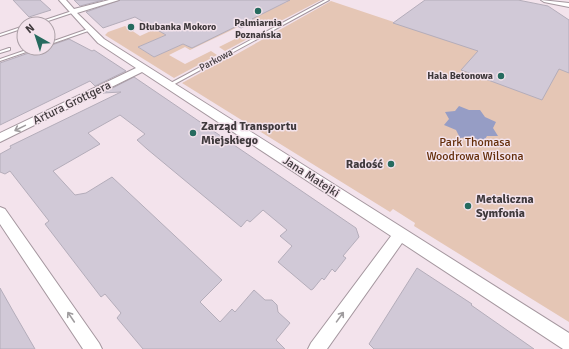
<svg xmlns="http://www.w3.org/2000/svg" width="569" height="349" viewBox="0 0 569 349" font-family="Signika,sans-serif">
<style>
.green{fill:#e5c6b5}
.water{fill:#969dc5}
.building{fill:#d1c9d7;stroke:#b4adba}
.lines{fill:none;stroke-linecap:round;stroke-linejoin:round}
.lane-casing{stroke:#a5979f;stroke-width:2}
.street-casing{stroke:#a5979f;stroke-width:2}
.lane{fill:#fff;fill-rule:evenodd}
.street{fill:#fff;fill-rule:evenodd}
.oneway{stroke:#9f9c9e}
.poi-dot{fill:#266b5f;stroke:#f3e3ec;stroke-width:1.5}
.labels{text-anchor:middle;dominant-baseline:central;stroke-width:3;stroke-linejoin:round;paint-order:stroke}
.far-poi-label{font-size:10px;font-weight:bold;fill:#3f393c;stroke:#f3e3ec}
.far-street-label{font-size:10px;fill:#3f393c;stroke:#f3e3ec}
.street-label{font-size:12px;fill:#3f393c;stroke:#f3e3ec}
.poi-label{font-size:12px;font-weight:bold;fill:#3f393c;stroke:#f3e3ec;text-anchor:start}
.park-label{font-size:12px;fill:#642e0a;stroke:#f3e3ec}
</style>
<rect width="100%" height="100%" fill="#f3e3ec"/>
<path class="green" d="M283 0H321L271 26 250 18 254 2 271 9 287 2Z
M331 1 537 70 557 67 569 72V322L414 226 415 223 393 209 390 212 182 83 226 59H228Z
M147 23 166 35 138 47 154 57 183 44 192 48 235 26 238 27 190 50 185 47 169 55 185 64 211 51 217 55 174 78 105 35 108 32 125 26 140 36 153 30 143 25Z
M247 33 253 36 225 51 219 47Z"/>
<path class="water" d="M459 106 469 110H480L485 117 496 122 493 128 498 136H487L483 142 471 137 460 138 456 130 444 125 449 119 445 112 455 111Z"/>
<path class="building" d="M13 0H40L51 10 29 17Z
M74 0H103L80 6Z
M120 0H290L252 19 256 21 241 28 237 26 192 48 183 44 154 57 138 47 166 35 135 17 103 28 86 12Z
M425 0H518L548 6 569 20V73L559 69 542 100 461 70 478 51 393 23Z
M69 39 92 51 94 50 126 71 95 86 90 81 0 125V63Z
M134 77 356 228 359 237 343 256 346 258 335 272 332 269 324 280 322 278 313 289 311 290 278 262 292 246 280 236 287 230 263 210 250 222 247 220 241 227 147 149 137 140 145 134 120 115 88 133 100 144 53 171 75 195 86 193 112 177 222 280 200 302 220 322 232 309 235 312 254 290 265 300H272L277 305 278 312 290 323 276 340 285 349H143L117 318 121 313 105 294 101 297 45 224 49 221 10 171 5 174 0 172V154L11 148 10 146 121 92 103 93Z
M417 268 472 304 471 305 534 349H374L369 344Z
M0 288 13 311 35 349H0Z"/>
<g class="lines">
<defs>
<path id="lane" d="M325 0H329L171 86H169L167 85Z
M72 11 75 12 39 24H33Z
M24 26V28L0 36V34Z
M88 29 91 30 48 45V43Z
M9 48H10V50L0 53V51Z
M32 48H38L0 61V59Z"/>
<path id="street" d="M59 0H66L74 9 109 0H119L77 13 104 39 569 333V349H563L402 243 327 349H308L311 343 391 236 142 72 0 142V133L136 68 98 43Z
M541 0 569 3V7L544 2Z
M0 207 5 209 99 343 102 349H83L0 224Z"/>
</defs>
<use href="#lane" class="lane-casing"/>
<use href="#street" class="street-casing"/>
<use href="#lane" class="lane"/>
<use href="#street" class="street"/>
</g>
<defs><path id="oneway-shaft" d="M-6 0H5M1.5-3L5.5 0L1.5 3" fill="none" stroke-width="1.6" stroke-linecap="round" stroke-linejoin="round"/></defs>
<g class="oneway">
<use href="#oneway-shaft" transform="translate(20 128) rotate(154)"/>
<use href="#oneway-shaft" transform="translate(71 317) rotate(-124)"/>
<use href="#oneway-shaft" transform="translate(340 317) rotate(-54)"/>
</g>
<g class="poi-dot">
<circle cx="258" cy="11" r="4"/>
<circle cx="131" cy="27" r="4"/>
<circle cx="501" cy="76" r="4"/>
<circle cx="193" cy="133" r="4"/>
<circle cx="391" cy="164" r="4"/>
<circle cx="468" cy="206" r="4"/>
</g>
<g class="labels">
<g class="far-poi-label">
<text x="258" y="23">Palmiarnia<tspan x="258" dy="12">Poznańska</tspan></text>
<text x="139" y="27" text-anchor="start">Dłubanka Mokoro</text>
<text x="493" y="76" text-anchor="end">Hala Betonowa</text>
</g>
<g class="far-street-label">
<text transform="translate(216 60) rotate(-28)">Parkowa</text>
</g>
<g class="street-label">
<text transform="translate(72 103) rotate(-26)">Artura Grottgera</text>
<text transform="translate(311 177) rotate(33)">Jana Matejki</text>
</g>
<g class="poi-label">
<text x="201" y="126">Zarząd Transportu<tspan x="201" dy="14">Miejskiego</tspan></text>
<text x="383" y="164" text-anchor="end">Radość</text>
<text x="476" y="199">Metaliczna<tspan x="476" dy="14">Symfonia</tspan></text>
</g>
<g class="park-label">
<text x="475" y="142">Park Thomasa<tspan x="475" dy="14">Woodrowa Wilsona</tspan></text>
</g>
</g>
<g transform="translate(36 36) rotate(321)"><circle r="19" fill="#f3e3ec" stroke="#ab9fa6"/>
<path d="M0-3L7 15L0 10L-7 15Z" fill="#266b5f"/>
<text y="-6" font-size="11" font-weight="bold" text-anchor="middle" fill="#3f393c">N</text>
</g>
</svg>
